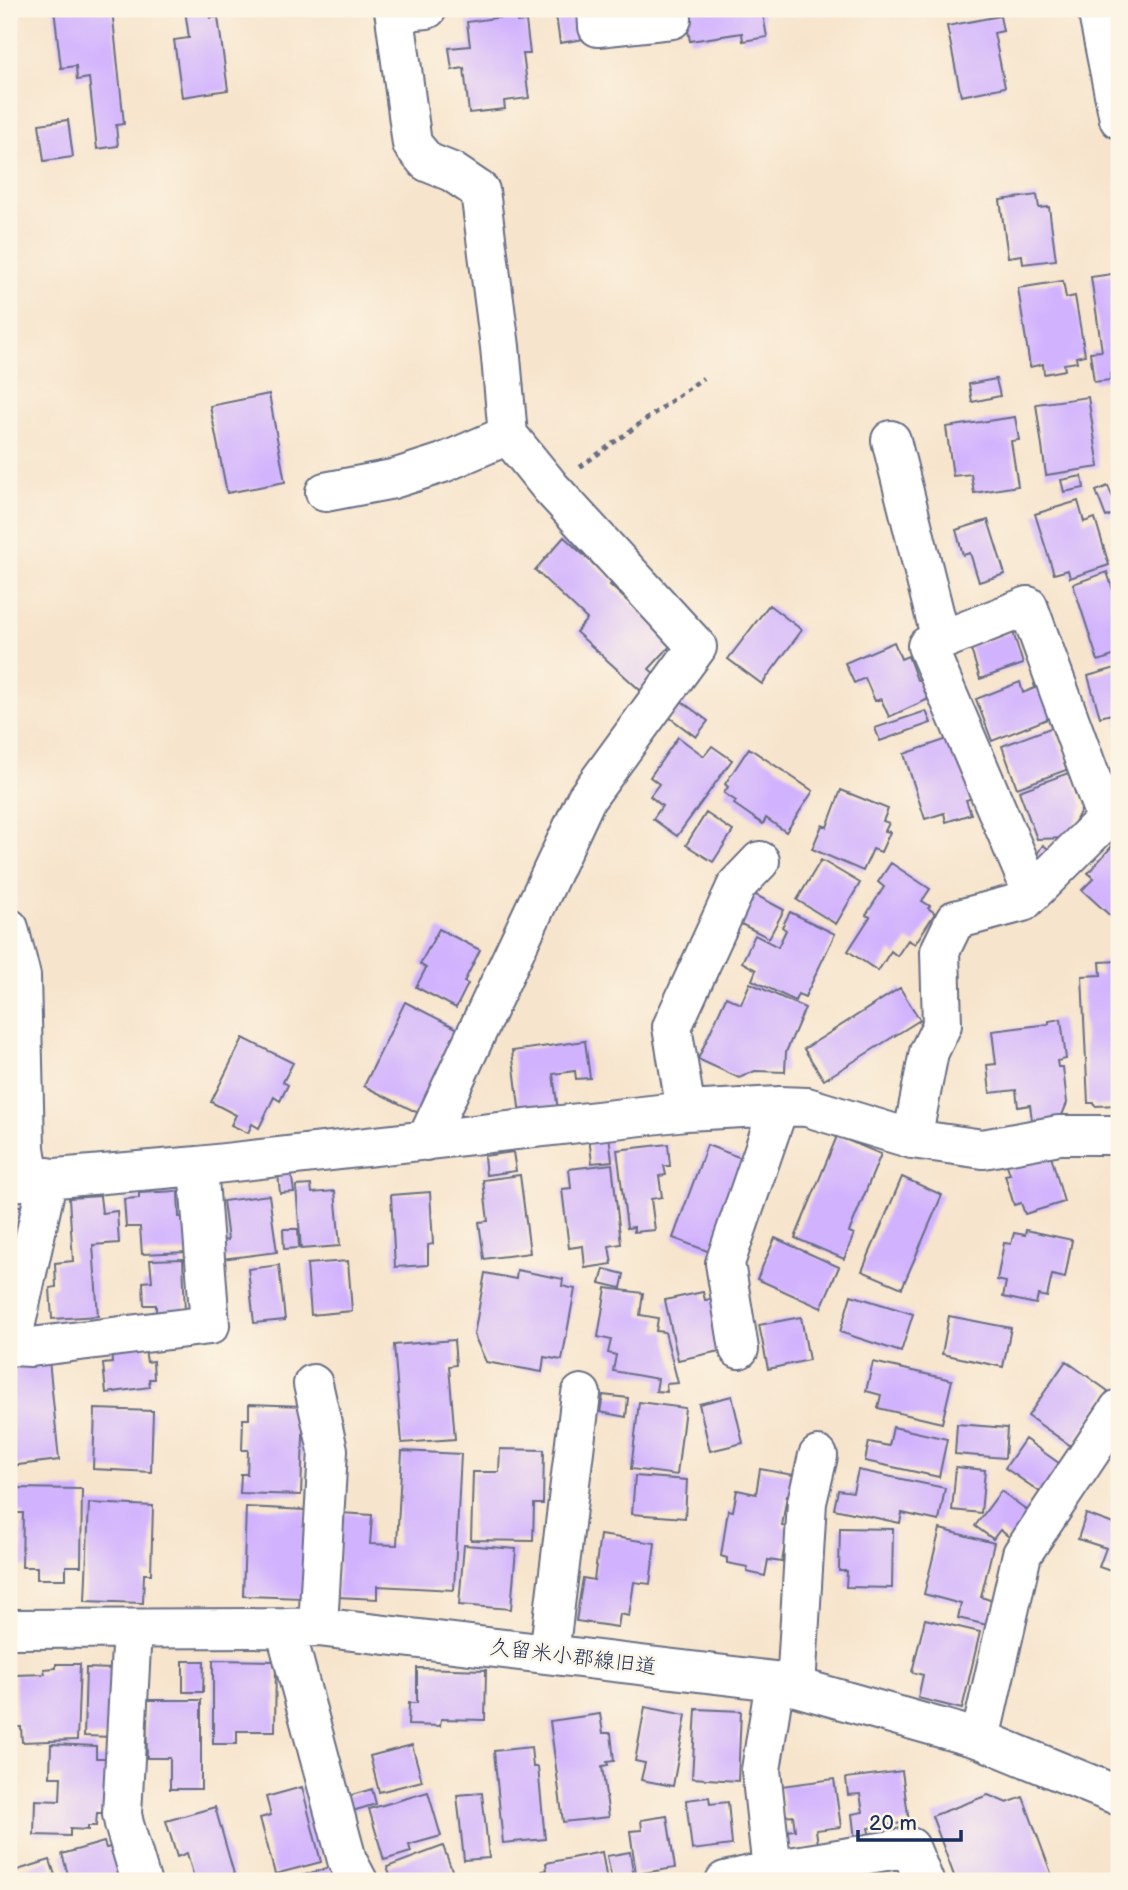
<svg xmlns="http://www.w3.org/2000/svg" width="1128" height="1890" viewBox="0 0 1128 1890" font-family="'Balsamiq Sans','Klee One',sans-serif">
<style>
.building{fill:#d1b2fe}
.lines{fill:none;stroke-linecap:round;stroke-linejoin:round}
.minor-casing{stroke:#686e84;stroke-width:42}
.path{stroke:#686e84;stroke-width:4.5;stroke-dasharray:5 5;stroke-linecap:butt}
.minor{stroke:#fff;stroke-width:38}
.labels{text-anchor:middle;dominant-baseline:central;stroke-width:5;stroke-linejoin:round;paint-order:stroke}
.street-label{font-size:21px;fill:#1b2f5e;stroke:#fcf5e5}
</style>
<rect width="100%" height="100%" fill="#fcf5e5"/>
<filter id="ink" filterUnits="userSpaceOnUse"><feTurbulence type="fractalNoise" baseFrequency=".0143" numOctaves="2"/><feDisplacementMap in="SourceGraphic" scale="14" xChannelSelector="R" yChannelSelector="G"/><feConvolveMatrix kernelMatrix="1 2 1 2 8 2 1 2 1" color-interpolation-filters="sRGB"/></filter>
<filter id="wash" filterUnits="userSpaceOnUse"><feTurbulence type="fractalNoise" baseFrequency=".00686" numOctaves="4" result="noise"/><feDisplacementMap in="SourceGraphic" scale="28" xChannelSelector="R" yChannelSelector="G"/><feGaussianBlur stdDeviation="1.57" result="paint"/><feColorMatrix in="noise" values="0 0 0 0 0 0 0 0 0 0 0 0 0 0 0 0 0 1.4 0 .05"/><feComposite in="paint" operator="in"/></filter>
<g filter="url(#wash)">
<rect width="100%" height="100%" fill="#f7e4cc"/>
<g id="blocks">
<path class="building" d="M54 9H112L124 124 116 125 118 146 97 149 89 78 77 80 76 66 61 68Z
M193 9H209L210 18 218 17 228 90 182 97 174 40 189 38 185 10Z
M555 9H580L584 39 560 43Z
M684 9H762L767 37 743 41 742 33 690 41Z
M516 15 517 22 526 21 530 54H523L529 98 504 101 505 109 469 113 464 68 452 70 449 48 470 46 467 22Z
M1000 16 1003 31 994 33 1005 87 961 96 947 26Z
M68 120 73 157 44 161 39 124Z
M1037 195 1039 208 1049 207 1056 260 1023 264 1022 255 1008 257 1000 200Z
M1119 273V372L1110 374V380L1094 382 1090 352 1102 351 1091 277Z
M1063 281 1066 298 1075 296 1085 355 1076 357 1077 362 1064 364 1065 370 1044 374 1043 364 1030 367 1018 288Z
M996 379 1000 396 972 402 969 384Z
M269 394 285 482 227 493 210 406Z
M1088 397 1099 467 1046 475 1036 404Z
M1015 417 1019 440 1011 441 1018 486 974 493 971 474 953 476 946 427Z
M1082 476 1084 488 1064 492 1061 480Z
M1108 486 1119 512 1106 517 1096 491Z
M1078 501 1084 522 1095 518 1109 565 1070 578 1068 570 1054 574 1035 514Z
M988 520 1005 574 979 582 970 553 963 555 956 530Z
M564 537 613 582 610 585 673 643 649 669 656 675 641 691 576 632 587 619 535 570Z
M1107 572 1119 608V654L1098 661 1073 584Z
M769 605 802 630 762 684 728 659Z
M1013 632 1023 664 980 679 970 646Z
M894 642 901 659 908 656 917 680 924 677 933 697 889 717 881 699 875 701 865 678 854 683 845 663Z
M1119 667V726L1118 727 1115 713 1100 717 1088 676Z
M1041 681 1055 716 992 741 976 699 1020 682 1023 693 1035 688 1034 684Z
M681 701 708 721 696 737 669 717Z
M926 711 931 723 880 741 875 728Z
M1053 727 1069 769 1017 788 1002 746Z
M678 737 704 756 712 746 732 760 677 836 653 819 662 806 650 796 659 784 650 777Z
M953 737 973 798 966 800 971 814 946 822 944 813 925 819 904 754Z
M749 748 813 791 786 832 766 818 763 824 734 804 736 801 724 793 728 787 725 784Z
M1071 772 1083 806 1067 838 1037 839 1019 791Z
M841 790 888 809 883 821 889 823 885 831 890 832 881 852 873 849 863 871 812 849 822 825 827 827Z
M706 813 733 831 713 862 686 845Z
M1119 831V918L1116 921 1082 890 1094 878 1088 873 1114 844 1110 841Z
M1043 845 1055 854 1030 864Z
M821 860 860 883 836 924 797 900Z
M891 863 930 889 922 901 930 906 928 908 935 913 915 944 908 940 897 956 891 951 878 971 848 951 870 917 866 915 884 887 878 882Z
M754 894 784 910 769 938 739 923Z
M790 912 835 934 805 997 798 994 795 1001 752 980 756 970 742 962 755 935 778 947 786 930 782 927Z
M439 929 480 950 464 982 468 984 456 1008 416 987 426 968 420 964Z
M1119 961V1105L1095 1106 1094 1103H1088L1082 976 1101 975 1100 962Z
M750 983 805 1008 786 1052 785 1072 755 1071 739 1078 698 1059 726 997 741 1004Z
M900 988 920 1020 824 1080 804 1049Z
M405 1002 462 1031 420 1114 364 1086Z
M1061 1019 1066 1059 1057 1061 1058 1067H1063L1067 1103 1058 1125 1033 1128 1030 1105 1018 1107 1016 1090 990 1093 987 1065 996 1064 992 1031 1049 1024V1021Z
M243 1038 293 1063 283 1082 288 1085 280 1101 274 1097 259 1128 252 1124 248 1133 231 1125 236 1115 211 1102Z
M585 1041 590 1078 576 1079 575 1071 553 1074 558 1110 520 1115 512 1051Z
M609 1135 612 1161 592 1163 589 1137Z
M837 1136 881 1154 849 1232 854 1234 844 1259 795 1238Z
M668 1144 670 1166H664L666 1175 659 1176 662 1197 651 1199 655 1230 634 1232V1227L627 1228 617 1150Z
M707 1145 744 1159 710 1252 673 1238Z
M1049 1148 1064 1202 1025 1214 1021 1203 1014 1205 1005 1175 1010 1174 1006 1162Z
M513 1152 516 1171 486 1175 484 1156Z
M612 1164 621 1244 609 1246 612 1264 585 1268 583 1246 569 1248 562 1189 571 1188 569 1169Z
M291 1171 294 1192 280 1193 278 1173Z
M520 1175 530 1253 484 1259 479 1222 488 1221 483 1180Z
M902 1177 942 1195 902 1288 862 1271Z
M311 1185 312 1193 335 1191 340 1246 301 1249 296 1186Z
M178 1191 179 1217H186L188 1252 142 1254 140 1227H126L124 1199 139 1198V1193Z
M430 1192 433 1244 428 1245V1265L395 1267 391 1195Z
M269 1195 277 1252 222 1259 220 1241 228 1240 223 1201Z
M100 1196 102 1213 117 1211 119 1243 93 1245 98 1316 52 1319 50 1288 56 1287 55 1263 73 1261 69 1198Z
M9 1203 26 1208 20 1227 9 1224Z
M283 1229H298L299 1248 284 1249Z
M1026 1230 1072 1240 1065 1278 1052 1275 1047 1297 1038 1295 1036 1304 1003 1297 1006 1282 997 1280 1004 1243 1011 1244 1014 1233 1025 1235Z
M775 1238 839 1267 821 1308 757 1279Z
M183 1259 185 1314 156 1315V1305H144L143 1282 152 1281 150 1260Z
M348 1261 352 1311 311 1315 307 1264Z
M279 1265 285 1320 254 1323 248 1269Z
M604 1269 624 1274 621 1288 600 1283Z
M517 1270 563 1279 562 1286 575 1289 562 1360 544 1357 542 1372 486 1362 474 1335 485 1273 516 1279Z
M606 1288 643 1293 640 1315 658 1318 656 1331 665 1332 678 1383 666 1384 667 1392 656 1391 658 1379 613 1371 616 1355 608 1353 611 1340 598 1337Z
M703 1292 705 1300 718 1298 729 1349 678 1360 665 1300Z
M851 1295 913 1314 901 1352 840 1332Z
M949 1316 1011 1328 1003 1367 942 1354Z
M801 1317 809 1360 768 1369 759 1325Z
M454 1340 456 1365 449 1366 455 1439 402 1443 394 1345Z
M144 1343 147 1362 153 1361 154 1379H149L150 1387 106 1393 103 1364 112 1363 111 1347Z
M49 1360 59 1460 9 1466V1364Z
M1066 1361 1108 1391 1071 1446 1028 1416Z
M873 1362 952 1380 942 1423 878 1408 881 1395 866 1391Z
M603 1395 628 1398 626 1417 600 1412Z
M732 1396 743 1443 710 1451 699 1404Z
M639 1402 685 1408 677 1475 631 1469Z
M249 1404 304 1406 301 1495 240 1493 241 1474H247L248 1450H242L243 1419H249Z
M95 1409 153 1411 151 1472 93 1469Z
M957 1424 1007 1428 1005 1458 955 1454Z
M893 1427 947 1439 939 1477 865 1461 869 1442 889 1446Z
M1025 1439 1063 1466 1043 1494 1005 1468Z
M500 1449 544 1450 543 1504H534L533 1541 471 1540 473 1472H499Z
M402 1451 461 1454 454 1590 377 1586V1599L337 1597 341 1513 372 1515 370 1544 397 1545Z
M956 1467 985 1470 981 1513 952 1510Z
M760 1469 799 1476 795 1497 787 1495 782 1526 791 1528 786 1538 782 1562 768 1560 765 1576 747 1572 748 1567 727 1563V1558L721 1556 728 1510 733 1511 737 1490 756 1494Z
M858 1470 945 1488 939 1521 902 1513 900 1523 834 1509 838 1490 853 1492Z
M635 1476 687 1480 685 1518 632 1514Z
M9 1488 82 1489 81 1566H66V1579H37V1567H22L23 1513H9Z
M1001 1491 1031 1513 1012 1539 1000 1530 993 1539 975 1526Z
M89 1503 153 1506 151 1574H144L143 1603 85 1601Z
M246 1507 306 1510 303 1598 243 1596Z
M1086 1514 1119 1526V1574L1099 1567 1106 1548 1078 1539Z
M840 1528 893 1529 892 1588 846 1587 847 1571H839Z
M940 1529 994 1543 981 1597 993 1601 987 1625 958 1618 961 1604 924 1594Z
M600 1535 655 1543 650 1584 634 1582 629 1616 620 1614 618 1627 576 1621 583 1578 594 1580Z
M464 1545 516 1549 511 1609 459 1605Z
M925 1619 980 1632 962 1709 918 1698 923 1675 912 1672Z
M213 1660 276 1661 275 1731H237V1744H213Z
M183 1661H204L203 1692H183Z
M56 1664H80L77 1740 22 1742 21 1727H17L15 1675 45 1674 44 1669 56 1668Z
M86 1668 113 1669 112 1737 84 1736Z
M417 1668 486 1670 485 1720 441 1719 440 1726 408 1725 409 1703H417Z
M146 1700H201V1789H170V1758H147Z
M645 1707 686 1715 673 1786 641 1780 645 1763 635 1761Z
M696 1709 741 1711 738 1781 692 1778Z
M600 1714 603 1733H611L614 1761 607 1762 608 1765 602 1766 609 1817 563 1822 550 1721Z
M51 1744 96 1746V1758H107L105 1813H97L96 1826H88V1830L70 1829V1836L34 1835 35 1800 60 1801 61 1777H50Z
M412 1745 422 1781 379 1792 370 1756Z
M531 1747 533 1767H538L545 1839 503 1843 494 1751Z
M902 1771 909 1822 868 1828 870 1837 855 1839 852 1814 863 1812 860 1794 848 1795 846 1778Z
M834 1779 841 1827 816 1830 818 1844 791 1847 787 1842 786 1831 795 1830 793 1815 785 1816 781 1786Z
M302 1787 321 1862 275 1874 260 1818 271 1815 266 1797Z
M372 1789 376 1804 349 1812 345 1797Z
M428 1792 441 1836 409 1845 411 1852 384 1860 369 1809Z
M482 1793 489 1858 464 1860 457 1795Z
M988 1795 1007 1803 1023 1797 1054 1881H956L932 1816Z
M709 1797 710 1804 728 1802 732 1845 692 1850 686 1800Z
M215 1807 236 1881H195L187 1853 177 1857 166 1821Z
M667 1816 675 1868 636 1874 630 1831 642 1830 641 1820Z
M104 1842 106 1848 117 1846 126 1881H70L62 1854Z
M443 1846 456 1881H392L387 1867Z
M602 1852 607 1881H544L542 1871 547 1870 546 1863Z
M630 1852 634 1878 612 1881 607 1856Z
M50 1860 57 1881H14L11 1872Z
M330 1867 334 1881H285Z"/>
</g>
</g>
<g filter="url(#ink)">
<use href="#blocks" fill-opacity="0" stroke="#686e84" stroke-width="2"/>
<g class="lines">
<defs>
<path id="minor" d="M394 9 412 144 427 162 452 172 480 191 500 347 508 435 551 488 697 647 586 799 426 1141
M597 9 598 27 672 19
M1097 9 1119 119
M394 12 427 9
M891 440 941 640
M325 492 393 479 443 463 508 435
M9 928 21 976 25 1148 30 1179
M686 1111 672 1027 737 885 760 861
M912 1139 929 1052 942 1025 940 951 955 920 1023 902 1106 819 1028 606 927 646 1032 892
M48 1177 11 1346 31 1347 210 1325 198 1166
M9 1182 198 1166 686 1111 779 1106 807 1107 912 1139 983 1149 1059 1135H1119
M739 1349 725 1263 779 1106
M313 1384 328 1450 318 1627
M285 1628 347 1860 358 1881
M9 1629 285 1628 318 1627 775 1681 980 1739 1119 1796
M132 1629 122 1814 124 1824 141 1881
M549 1654 581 1394
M775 1681 761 1770 772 1870 775 1881
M796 1687 807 1502 818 1456
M980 1739 1022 1554 1119 1409
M725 1881 772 1870 910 1847 924 1881"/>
</defs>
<use href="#minor" class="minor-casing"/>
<path class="path" d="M580 467 703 378"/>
<use href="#minor" class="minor"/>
</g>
</g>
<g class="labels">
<g class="street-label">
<text transform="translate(573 1657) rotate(7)">久留米小郡線旧道</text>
</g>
</g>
<rect width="1128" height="1890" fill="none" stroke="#fcf5e5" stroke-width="35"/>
<path d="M858 1830v10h103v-10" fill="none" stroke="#1b2f5e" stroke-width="3.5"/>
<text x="869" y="1830" font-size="21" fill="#1b2f5e" stroke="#fcf5e5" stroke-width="5" paint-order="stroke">20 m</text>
</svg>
